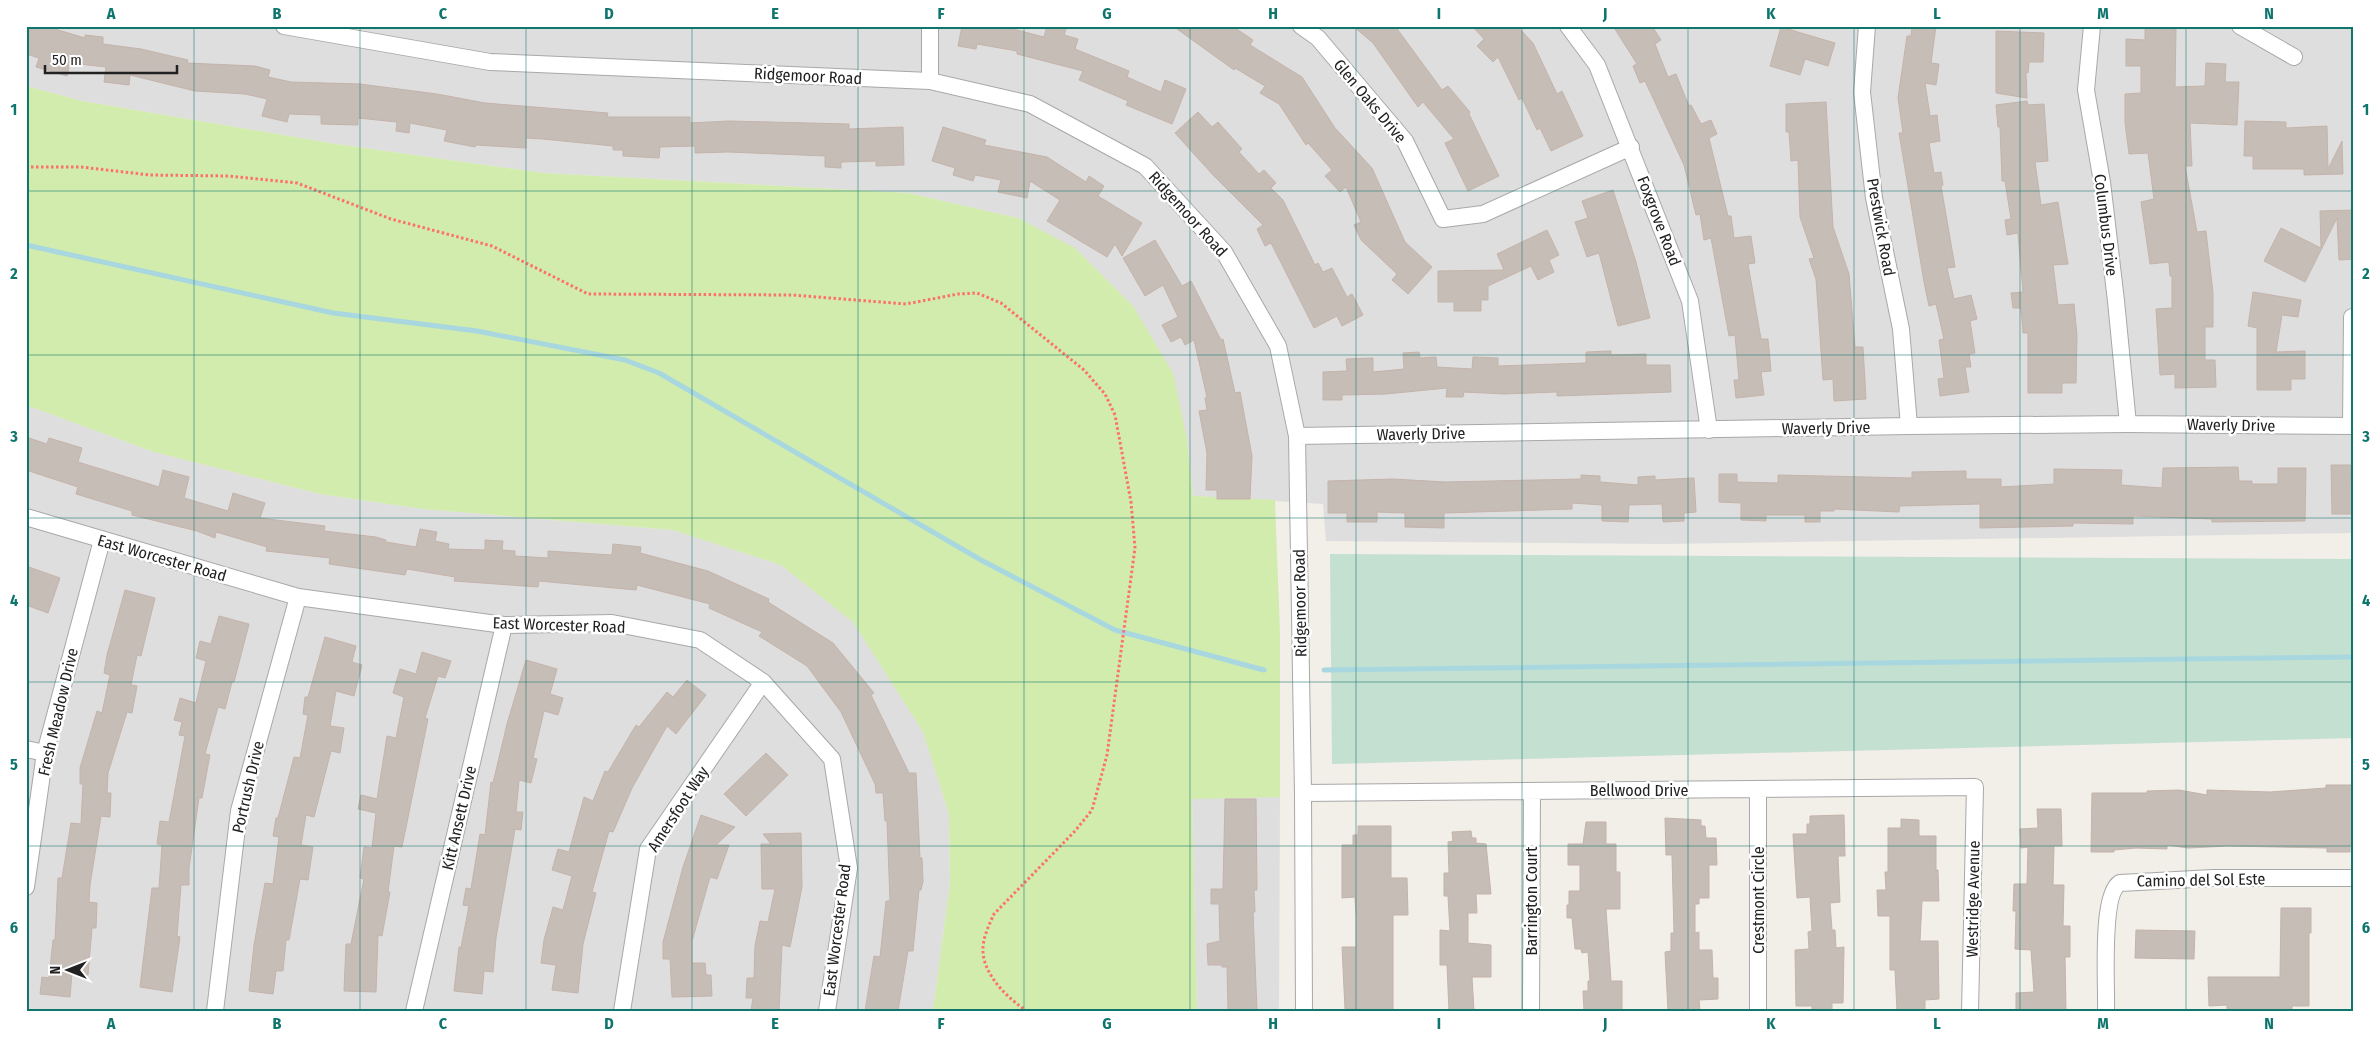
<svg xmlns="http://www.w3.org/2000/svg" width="2380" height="1037" viewBox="0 0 2380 1037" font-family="'Fira Sans Condensed',sans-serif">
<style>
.residential{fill:#dfdede}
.grass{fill:#d1ecad}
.wetland{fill:#c4e0d1}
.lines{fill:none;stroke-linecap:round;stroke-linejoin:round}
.stream{stroke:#a8d7e0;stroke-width:5}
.building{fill:#c7bdb7;stroke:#c4b3aa}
.street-casing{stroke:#a8a8a8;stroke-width:18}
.path{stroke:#fd716d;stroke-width:3;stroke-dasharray:2.5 2.5;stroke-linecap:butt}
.street{stroke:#fff;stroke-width:16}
.grid{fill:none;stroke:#0f766e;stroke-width:1;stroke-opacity:0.55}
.labels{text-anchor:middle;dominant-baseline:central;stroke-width:5;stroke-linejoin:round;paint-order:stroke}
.street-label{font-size:16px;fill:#212121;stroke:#fff}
.neatline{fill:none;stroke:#0f766e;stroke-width:2}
.grid-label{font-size:16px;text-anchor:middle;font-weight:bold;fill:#0f766e}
</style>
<rect width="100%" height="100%" fill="#f2eee8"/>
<path class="residential" d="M26 26H2354V533L1664 544 1326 541 1323 504 1193 496 1187 439 1018 218 908 193 543 173 336 144 82 101 26 86Z
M26 405 154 452 320 494 423 509 673 530 781 565 853 621 923 732 949 814 950 883 933 1011H26Z
M1280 797 1279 1011H1197L1192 798Z"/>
<path class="grass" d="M26 86 82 101 336 144 543 173 908 193 1018 218 1075 248 1133 306 1173 373 1187 439 1193 496 1275 500 1280 633V797L1192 799 1197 1011H933L950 883 949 814 923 732 853 622 781 565 673 530 423 509 320 494 154 452 26 405Z"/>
<path class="wetland" d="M1330 554 2354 559V738L1332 764Z"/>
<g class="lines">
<path class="stream" d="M26 245 333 313 477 331 625 360 659 373 981 560 1115 630 1264 670
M1324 670 2354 657"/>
</g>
<path class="building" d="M31 26H45L85 38V35L103 37V44L141 49 188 60 187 63 255 66 270 70 268 77 291 82 360 84 437 94 485 103 608 113 607 117H690V123L729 121 849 124V129L903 127 904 165 876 166V161L841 162V168L825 167V156L728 152 695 153V146L660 147 659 158 623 156V150H613V146L543 139 526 138V148L476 145 475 147 444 141 447 130 410 123 409 133 396 131 397 122 358 118V125L321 124V115L289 114 287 122 262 116 267 99 245 94 195 91 130 75 129 85 104 82 106 67 70 63 67 76 36 67 39 58 26 54V42Z
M962 26H1014L1013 29 1044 37 1047 26H1067L1064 35 1078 39 1075 49 1129 71 1127 77 1161 92 1165 80 1186 89 1172 124 1126 105 1128 101 1079 80 1083 71 1017 54V51L977 44 976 49 958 46Z
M1173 26H1232L1253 40 1250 45 1302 77 1335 128 1372 168 1405 242 1432 267 1408 294 1392 280 1397 274 1361 240 1354 225 1361 222 1346 187 1340 192 1325 176 1332 170 1308 143 1306 145 1279 104 1260 93 1265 86 1235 68 1234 70Z
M1353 26H1395L1442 90 1448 86 1470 112 1469 114 1499 176 1468 191 1445 143 1454 139 1423 102 1418 107 1373 43Z
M1472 26H1517L1533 43 1557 94 1562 91 1583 136 1551 151 1540 128 1537 130 1522 98 1519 100 1498 57 1493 62 1477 46 1484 39Z
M1613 26H1652L1661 40 1655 44 1668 77 1676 74 1689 106 1691 105 1701 124 1711 120 1717 134 1709 138 1728 216H1731L1734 238 1751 236 1755 263 1748 264 1761 339H1768L1771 371 1761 372 1764 395 1736 398 1734 380H1739L1735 335 1729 336 1711 238 1704 240 1700 214 1696 215 1684 165 1645 81 1640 83 1633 66 1637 64Z
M1912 26H1936L1931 63 1939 64 1936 85 1925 83 1930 116 1937 115 1940 141 1929 143 1934 173 1941 172 1943 185 1941 186 1955 267 1947 268 1954 299 1971 295 1977 319 1970 321 1975 353 1969 354 1971 367H1965L1969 392 1940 396 1938 379 1944 378 1939 340 1944 339 1936 304 1929 306 1924 282 1899 133H1903L1898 98 1907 36H1911Z
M1781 27 1835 43 1828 66 1805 59 1800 75 1770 66Z
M2145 28 2176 29 2175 87 2205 86 2206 63 2226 64 2225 82H2239L2237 125 2190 123 2192 166H2185L2197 232 2206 231 2213 293V327H2205V360H2215L2216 387 2175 388V374L2160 375 2156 309 2172 308V276H2170L2169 262 2150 264 2141 202 2154 199 2148 153 2129 154 2125 123V94L2141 93V66H2126V39L2145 40Z
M1996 31 2044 33 2043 62H2029L2028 73 2026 72 2027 98 1996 93Z
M2027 101 2028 105 2044 104 2048 161 2035 162 2041 205 2058 202 2068 264 2053 265 2058 305 2074 304 2077 336 2076 383H2062V393H2028V333H2023L2021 308H2013L2011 293 2023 292 2018 233 2007 235 2005 220 2011 219 2005 181H2002L2000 127H1998L1996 105Z
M1826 102 1833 227 1849 274 1855 347H1863L1866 399 1834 401 1833 379 1823 380 1816 279 1809 259 1814 258 1800 217 1798 160 1791 161 1789 132H1786V104Z
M1198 112 1212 127 1218 122 1242 149 1239 152 1259 174 1264 170 1276 183 1271 188 1283 200 1315 265 1318 263 1323 272 1332 268 1347 297 1352 294 1363 315 1342 326 1337 316 1314 328 1271 243 1265 246 1257 229 1263 225 1213 175 1175 133Z
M2245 121 2286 122V128L2327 126 2328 169 2342 141 2343 174 2304 175V169H2253V156H2244Z
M943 127 986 140 984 145 1047 157 1086 182 1089 176 1104 186 1098 196 1142 223 1122 256 1115 244 1107 257 1047 221 1060 200 1030 181 1027 198 998 192 1001 180 975 175 973 181 953 175 955 168 932 161Z
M1613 190 1636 262 1650 318 1618 326 1599 253 1587 257 1575 222 1588 218 1582 201Z
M2354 210V259L2339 260 2337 218 2305 282 2264 261 2281 228 2321 248 2320 211Z
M1547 230 1559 255 1549 260 1554 272 1538 280 1531 266 1488 286V300H1481V311H1454V302H1438V271L1504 270 1497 254Z
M1155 240 1182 286 1191 281 1221 340 1223 339 1235 393 1240 392 1252 456 1250 499H1217V490H1206L1207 453 1199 411 1207 410 1205 398 1207 397 1194 340 1185 345 1181 337 1171 342 1162 325 1178 317 1163 285 1145 296 1123 258Z
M2253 292 2301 300 2298 317 2282 315 2276 352 2305 351V379H2291V390H2257V328L2248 326Z
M1611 351V355L1646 354V365H1670L1671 392 1557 396V392L1504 394 1464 392 1463 397H1446L1447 388 1386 394 1342 395V400H1323V372L1347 371 1346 359 1373 358V372L1404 369 1403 353 1419 352 1420 358 1436 357 1437 367 1472 369 1473 357 1498 358V366L1586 363V352Z
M26 437 47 444 49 438 82 448 78 462 159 487 163 470 189 477 184 498 228 511 233 493 265 503 260 518 325 526 324 531 376 537 386 540V542L416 547 420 529 437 532 435 541 449 544 448 549 485 550V540L503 541 502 550 515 551V556L548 558V551L612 555 613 544 641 547 640 553 708 571 769 599 768 602 833 643 874 693 871 695 909 773H916L920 858H922L923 881 921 890H919L913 951H908L898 1011H865L874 956 880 957 886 901H890L887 821H885L883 793H876L875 784 841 712 807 666 759 636 762 632 709 608 710 604 637 585 636 590 539 581 538 587 454 581 455 577 407 569 405 575 329 564 330 558 266 551 267 547 216 532 215 538 197 531 132 515V511L76 494 78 487 26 470Z
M2331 465H2351V482H2354V514H2332Z
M2238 467 2239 481H2252V484H2278V468H2306L2305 521 2212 522V519L2133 516V524L2073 523V526L1980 528V504L1900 506 1899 512 1834 509V511H1820V522H1805V515H1766V521L1741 520V503L1719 502V474H1737V482L1778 483V475L1912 478V472L1966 471V479H2001V487L2054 484V469L2122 470 2121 485 2162 488 2163 468Z
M1581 475 1600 476V482L1638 485V477L1655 476V480L1694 478 1696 512 1684 513V521L1663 522 1662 504 1629 505 1628 522 1602 521V505L1572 503V509L1444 513V528L1405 527V513L1377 512V522H1347V513H1328V481L1393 479 1445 482 1581 479Z
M26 566 60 578 48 613 26 605Z
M125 590 155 598 141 656 137 655 131 685 137 686 132 713 127 712 108 773 107 793H111L110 817 101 816 90 885 89 902 97 903 96 928H92L88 975 72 973 70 997 40 994 42 977 49 978 53 940H55L58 878H62L71 823 81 824 83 784H80V768L97 711 102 713 110 675 104 673 107 655Z
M219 616 249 624 234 682H232L225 709 218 707 205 754 210 755 202 798H199L189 868V885H181L177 936 180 937 172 992 140 987 152 888H159L162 845 157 844 160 821 169 822 185 736 179 735 182 722 174 720 180 698 196 703 206 661 196 658 200 641 211 644Z
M325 637 356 646 352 662 362 665 354 696 336 691 330 726 344 728 340 753 331 751 314 817 306 815 301 845 313 847 308 880 300 879 289 940H286L283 971H276L273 994 249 991 254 945 265 883 273 884 279 837 273 836 276 818H278L294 757 300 758 308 715 303 714 305 697H308Z
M422 652 451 661 445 678 438 676 425 718 428 719 402 847 394 846 388 892H390L382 936 378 935 376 992 344 991 346 944H351L364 879 360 878 364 847 372 848 376 813 358 809 361 795 377 799 387 736 396 738 404 697 393 693 400 669 416 674Z
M526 660 557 669 550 694 563 698 558 715 544 711 533 758 537 759 531 783 519 780 516 812H523L521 830 515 829 496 938 493 972 484 971 482 994 454 991 459 947H461L469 906 463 905 466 888 471 889 480 834 485 835 491 782 493 783 507 724Z
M687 680 706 695 676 734 667 726 632 788 613 832 609 831 592 892 596 893 583 944 578 993 552 990 556 965 541 963 544 940 553 907 563 910 572 876 552 870 558 849 569 852 584 797 593 801 605 771 608 772 636 725 639 727 667 692 673 697Z
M766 753 788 775 746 816 724 794Z
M2326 785H2354V845H2350V852H2327V848L2228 846 2188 848 2167 845V849L2136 848 2114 850V852H2091L2092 793H2147V791L2179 790 2207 795V790L2270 792 2326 788Z
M1225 799H1256L1257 890H1254L1255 912H1253L1257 1011H1228L1227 967H1222V965H1208L1207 944 1220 941 1219 904H1211V889H1223Z
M2037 809H2061L2062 846H2054L2053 885H2064L2063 926H2070V957H2065L2066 1011H2016V993L2034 992 2031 950 2015 949 2016 911H2013L2014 884H2027L2028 847 2021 848 2020 829 2038 828Z
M701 815 735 827 716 845H729L717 879 710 877 692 941V963H705L706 975H711L712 996 672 997 670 959H663V942L683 867Z
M1844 815 1845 856H1838L1840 902 1830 903 1832 930H1835L1836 948 1844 947 1843 1003H1832V1011H1812V1006H1796L1795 950 1809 949 1808 932 1812 931 1810 897 1797 898 1793 834H1807V824H1810V816Z
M1665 818 1701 820V826H1705L1706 838H1716L1717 865H1709V898H1699V904H1695V933L1699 932V950H1712L1713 978H1718V999L1699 1000 1700 1011H1668L1665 952 1671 951V933H1674L1672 855H1666Z
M1901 819 1919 820V836H1936V870H1938L1939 901H1922L1920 941H1938L1939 999 1925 1000V1011H1897L1895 970H1890V916H1878L1877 890H1886L1885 872H1888V828H1901Z
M1586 822H1606V844H1616V872H1620V909H1606L1611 981H1622V1011H1584L1583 991H1588V981H1590L1588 952 1582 953 1581 949H1575L1572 918H1567V905H1569V891H1580V865H1568V844H1583Z
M1358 826H1391V878H1407L1408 915H1393V1010L1345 1009 1342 947H1356V916L1355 897 1342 898V845H1353V835H1358Z
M1471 831 1472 838H1476V843L1486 844 1491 894H1476L1477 913H1468V943L1491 945V977H1472L1474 1011H1449L1447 965H1440V930L1450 931 1448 896H1444V873H1449L1448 842 1453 841 1452 832Z
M801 833 802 887 790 947 782 945 779 1011H751L753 998H746L747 978H754L755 946 760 921 768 922 775 889H762L761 844H771L763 834Z
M2281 908H2311V933H2309V1006H2292V1011H2227V1005L2209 1006 2208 977H2280Z
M2136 930 2195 931 2194 959 2135 958Z"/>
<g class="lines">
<defs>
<path id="street" d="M284 26 490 62 930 81 1030 104 1145 166 1224 252 1278 346 1297 436 1303 793 1304 1011
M930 26V81
M1301 26 1318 38 1405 141 1443 219 1483 214 1631 147
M1568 26 1597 65 1690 301 1709 430
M1867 26 1862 92 1874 198 1901 329 1909 426
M2092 26 2086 90 2102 182 2116 301 2128 424
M2240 26 2294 57
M2351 426 2352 317
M1297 436 1909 426 2128 424 2354 426
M26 517 298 597 504 625 612 623 700 640 763 682 832 759 849 868 827 1011
M26 749 45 753
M1303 793 1975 787 1970 1011
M26 887 45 753 102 540
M215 1011 239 811 298 597
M414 1011 504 625
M622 1011 648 849 763 682
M1531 1011 1532 791
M1758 1011V790
M2106 1011C2107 987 2100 894 2120 883L2213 878H2354"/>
</defs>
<use href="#street" class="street-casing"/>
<path class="path" d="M26 167H81L150 175 229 176 297 183 391 219 492 246 588 294 792 295 906 304 958 294 977 293 1001 303 1084 370 1105 394 1115 415 1131 502 1135 548 1107 755 1092 810 1075 831 994 914C989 925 982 939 983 952 984 975 1008 999 1027 1011"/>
<use href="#street" class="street"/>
</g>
<path class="grid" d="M194 26V1011M360 26V1011M526 26V1011M692 26V1011M858 26V1011M1024 26V1011M1190 26V1011M1356 26V1011M1522 26V1011M1688 26V1011M1854 26V1011M2020 26V1011M2186 26V1011M26 191H2354M26 355H2354M26 518H2354M26 682H2354M26 846H2354"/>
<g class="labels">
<g class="street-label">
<text transform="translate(808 76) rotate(3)">Ridgemoor Road</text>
<text transform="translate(1370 101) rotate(50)">Glen Oaks Drive</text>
<text transform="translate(1188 214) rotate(48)">Ridgemoor Road</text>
<text transform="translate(1659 221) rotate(69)">Foxgrove Road</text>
<text transform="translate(2106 225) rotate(83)">Columbus Drive</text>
<text transform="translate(1881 227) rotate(80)">Prestwick Road</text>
<text transform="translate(2231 425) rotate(1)">Waverly Drive</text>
<text transform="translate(1826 428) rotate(-1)">Waverly Drive</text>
<text transform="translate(1421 434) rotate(-1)">Waverly Drive</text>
<text transform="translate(162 558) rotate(16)">East Worcester Road</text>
<text transform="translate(1300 603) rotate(-91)">Ridgemoor Road</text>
<text transform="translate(559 625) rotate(2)">East Worcester Road</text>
<text transform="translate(58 712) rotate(-77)">Fresh Meadow Drive</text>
<text transform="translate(248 787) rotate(-77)">Portrush Drive</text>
<text x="1639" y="790">Bellwood Drive</text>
<text transform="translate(678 809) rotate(-57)">Amersfoot Way</text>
<text transform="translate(459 818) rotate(-77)">Kitt Ansett Drive</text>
<text transform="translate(2201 880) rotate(-1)">Camino del Sol Este</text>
<text transform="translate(1973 899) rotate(-89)">Westridge Avenue</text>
<text transform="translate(1758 900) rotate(-90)">Crestmont Circle</text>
<text transform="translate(1531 901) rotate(-90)">Barrington Court</text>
<text transform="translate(837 930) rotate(-83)">East Worcester Road</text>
</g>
</g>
<rect width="2380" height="1037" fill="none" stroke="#ffffff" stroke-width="55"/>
<g transform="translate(68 970) rotate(270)" stroke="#ffffff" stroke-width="4" paint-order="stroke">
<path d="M0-4L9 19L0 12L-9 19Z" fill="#212121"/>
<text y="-8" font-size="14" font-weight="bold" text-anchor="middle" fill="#212121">N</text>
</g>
<path d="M45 65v8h132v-8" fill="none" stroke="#212121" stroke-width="2.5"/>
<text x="52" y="65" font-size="15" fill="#212121" stroke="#ffffff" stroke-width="4" paint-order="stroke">50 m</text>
<rect x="28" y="28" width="2324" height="982" class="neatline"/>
<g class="grid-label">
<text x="111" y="19">A</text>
<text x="277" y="19">B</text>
<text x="443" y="19">C</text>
<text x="609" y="19">D</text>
<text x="775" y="19">E</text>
<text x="941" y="19">F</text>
<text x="1107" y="19">G</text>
<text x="1273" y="19">H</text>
<text x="1439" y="19">I</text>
<text x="1605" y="19">J</text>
<text x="1771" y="19">K</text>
<text x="1937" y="19">L</text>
<text x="2103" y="19">M</text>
<text x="2269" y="19">N</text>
<text x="14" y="115">1</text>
<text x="2366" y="115">1</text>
<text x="14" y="279">2</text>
<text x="2366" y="279">2</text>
<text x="14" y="442">3</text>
<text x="2366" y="442">3</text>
<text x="14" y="606">4</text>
<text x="2366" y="606">4</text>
<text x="14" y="770">5</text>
<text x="2366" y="770">5</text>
<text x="14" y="933">6</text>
<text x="2366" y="933">6</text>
<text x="111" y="1029">A</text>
<text x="277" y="1029">B</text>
<text x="443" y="1029">C</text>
<text x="609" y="1029">D</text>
<text x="775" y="1029">E</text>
<text x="941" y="1029">F</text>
<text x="1107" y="1029">G</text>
<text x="1273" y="1029">H</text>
<text x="1439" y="1029">I</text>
<text x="1605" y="1029">J</text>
<text x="1771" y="1029">K</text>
<text x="1937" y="1029">L</text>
<text x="2103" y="1029">M</text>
<text x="2269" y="1029">N</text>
</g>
</svg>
